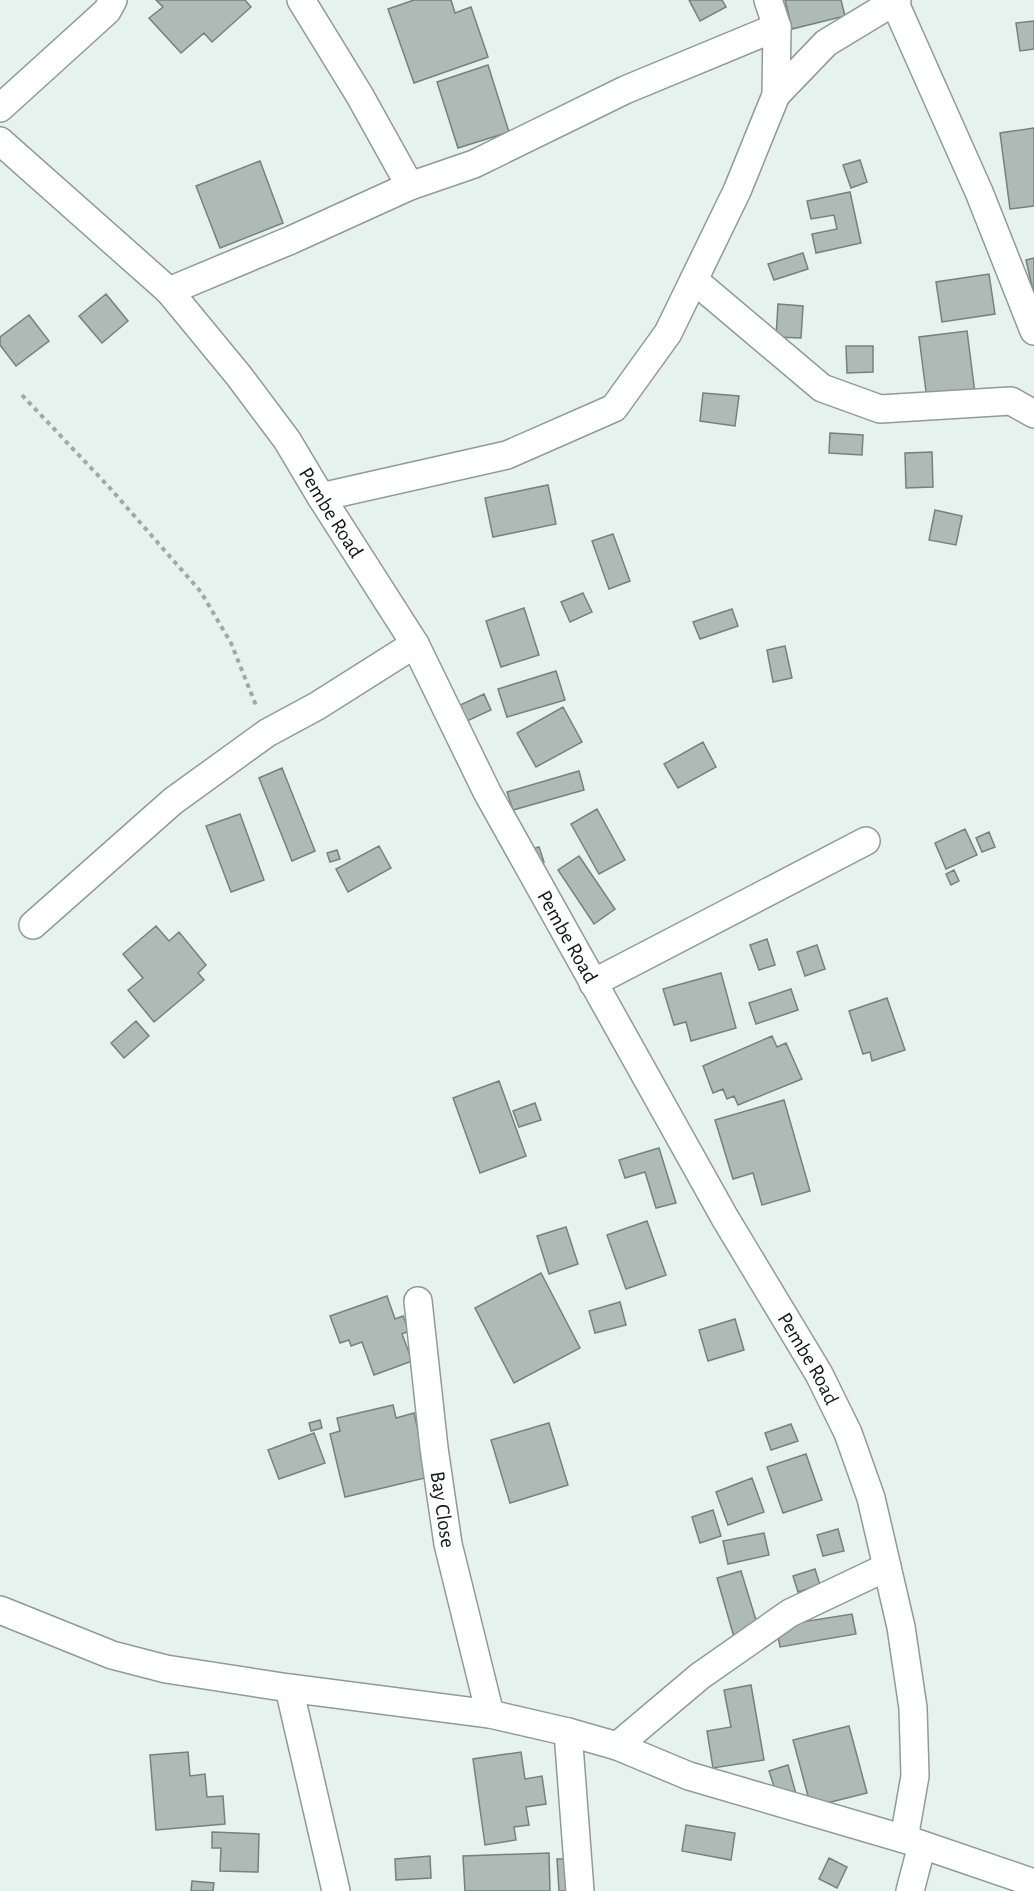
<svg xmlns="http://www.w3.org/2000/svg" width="1034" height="1891" viewBox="0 0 1034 1891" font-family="'Alegreya Sans',sans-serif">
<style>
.building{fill:#aebab6;stroke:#76817d;stroke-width:1.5}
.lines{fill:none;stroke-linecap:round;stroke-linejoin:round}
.minor-casing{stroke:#909b97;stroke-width:30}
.path{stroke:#9fa9a6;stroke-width:4;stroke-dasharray:4.5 4.5;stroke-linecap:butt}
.minor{stroke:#fff;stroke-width:27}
.labels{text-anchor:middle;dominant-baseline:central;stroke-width:5;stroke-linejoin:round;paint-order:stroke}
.street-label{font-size:21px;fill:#121614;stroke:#e5f2ee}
</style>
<rect width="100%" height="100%" fill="#e5f2ee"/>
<path class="building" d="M156 0H245L251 7 212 42 204 33 181 53 149 18 163 7Z
M414 0H451L455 13 471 7 488 57 414 83 388 9Z
M689 0H722L726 7 700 21Z
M785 0H841L845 16 792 29Z
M1034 21V49L1020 51 1016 23Z
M488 65 509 132 458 148 437 82Z
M1034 128V206L1010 209 1000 133Z
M860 160 867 182 851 188 843 165Z
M260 161 283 223 220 248 196 186Z
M850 192 861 243 816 253 812 234 837 229 834 215 811 219 807 201Z
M803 253 808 269 774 280 768 264Z
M1034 258V295L1026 260Z
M989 274 995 314 942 322 936 282Z
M106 294 128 321 102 343 79 316Z
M778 304 803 306 801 338 776 337Z
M29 315 49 341 16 366 0 345V337Z
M967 331 976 401 928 407 919 337Z
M846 346H873V372L847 373Z
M703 393 739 396 735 426 700 421Z
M830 433 863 435 862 455 829 453Z
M932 452 933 487 906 488 905 453Z
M548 485 556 524 493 537 485 498Z
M935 510 962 516 956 545 929 540Z
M613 534 630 581 609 589 592 541Z
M583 593 592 612 570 622 561 602Z
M524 608 539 655 501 667 486 621Z
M732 609 738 626 700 639 693 622Z
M785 646 792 678 773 682 767 650Z
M556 671 565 700 507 717 498 689Z
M484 694 491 710 467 721 460 705Z
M563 707 582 742 536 767 517 733Z
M703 742 716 767 678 788 664 764Z
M282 768 315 851 292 861 259 778Z
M579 771 584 790 513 810 507 792Z
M597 809 625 860 599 874 571 824Z
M240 814 264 880 231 892 206 826Z
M965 829 977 855 946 869 935 843Z
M989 832 995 847 982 852 976 838Z
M379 846 391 868 348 892 336 869Z
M539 847 544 862 530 866 526 851Z
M337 850 340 859 330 862 327 853Z
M579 856 615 909 594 924 558 870Z
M954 870 959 881 951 885 946 874Z
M156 926 169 941 179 932 206 965 198 973 204 980 154 1022 128 990 143 978 123 954Z
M767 939 775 965 759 970 750 945Z
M817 945 825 969 805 976 797 952Z
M721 973 736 1028 691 1041 686 1022 674 1025 663 989Z
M791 989 798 1010 756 1024 749 1003Z
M887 998 905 1050 872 1061 870 1052 863 1054 849 1011Z
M136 1021 149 1036 124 1058 111 1043Z
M772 1036 777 1047 786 1043 802 1079 738 1105 734 1096 727 1099 723 1089 713 1093 703 1066Z
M499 1081 526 1156 480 1173 453 1098Z
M784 1100 810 1191 762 1205 753 1173 733 1179 715 1120Z
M535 1103 541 1120 519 1127 513 1111Z
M659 1148 676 1203 656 1208 645 1172 625 1178 619 1160Z
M647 1221 666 1275 626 1289 607 1235Z
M566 1227 578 1264 549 1274 537 1236Z
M541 1273 580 1348 514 1383 475 1308Z
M387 1296 395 1319 403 1316 409 1331 402 1334 412 1361 374 1375 362 1342 351 1346 349 1340 340 1343 330 1316Z
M620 1302 626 1325 595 1333 589 1311Z
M735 1319 744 1350 708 1361 699 1330Z
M393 1405 396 1418 414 1413 429 1477 345 1497 330 1434 340 1431 337 1418Z
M320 1420 322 1428 311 1431 309 1423Z
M549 1423 568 1485 510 1503 491 1440Z
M791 1424 798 1441 771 1450 765 1433Z
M314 1433 325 1463 279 1479 268 1450Z
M806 1454 822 1500 783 1513 767 1467Z
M752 1478 764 1512 728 1525 716 1492Z
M713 1510 721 1536 700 1543 692 1517Z
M838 1529 844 1551 823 1556 817 1535Z
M764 1533 769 1555 728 1564 723 1541Z
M815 1569 820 1585 798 1592 793 1576Z
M741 1571 759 1630 734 1637 717 1578Z
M852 1614 856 1634 780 1647 776 1626Z
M751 1685 764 1760 713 1768 707 1731 731 1727 724 1690Z
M849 1726 867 1793 811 1807 793 1740Z
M188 1752 190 1776 205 1774 207 1797 223 1796 225 1824 156 1830 150 1755Z
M521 1752 525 1779 542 1776 546 1804 526 1807 529 1825 514 1827 516 1840 485 1845 473 1759Z
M788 1765 796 1794 778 1799 769 1771Z
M686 1825 735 1833 731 1860 682 1851Z
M212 1832 259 1834 258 1872 220 1871 221 1848H212Z
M549 1853 550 1891H465L463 1856Z
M430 1856 431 1878 396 1880 395 1859Z
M829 1858 847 1867 837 1888 819 1879Z
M557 1859H570L571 1891H559Z
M192 1881 214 1883 213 1891H191Z"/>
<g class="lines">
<defs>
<g id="minor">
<path d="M301 0 360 96 410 186"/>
<path d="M894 1 979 192 1034 331"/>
<path d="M776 95 826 43 897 0"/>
<path d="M0 108 107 11 113 0"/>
<path id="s1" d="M0 141 169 291 239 376 287 440 321 497 415 644 487 792 725 1218 819 1374 848 1433 871 1498 901 1627 913 1708 915 1776 904 1839"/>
<path d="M694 280 822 388 880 409 1011 401 1034 414"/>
<path d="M169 291 291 240 410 186 474 164 625 90 777 27"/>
<path d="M321 497 507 455 614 408 668 333 737 191 776 95 777 27 768 0"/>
<path d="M33 925 173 801 267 733 317 706 415 644"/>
<path d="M593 983 866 841"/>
<path id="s2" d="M418 1301 434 1448 448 1544 490 1714"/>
<path d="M0 1610 112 1655 166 1669 289 1688 490 1714 568 1732 617 1746 689 1776 911 1841 1034 1883"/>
<path d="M289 1688 336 1891"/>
<path d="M568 1732 580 1891"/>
<path d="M617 1746 700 1676 790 1613 887 1567"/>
<path d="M910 1891 922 1845"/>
</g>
</defs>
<use href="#minor" class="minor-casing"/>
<path class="path" d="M22 395 109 487 201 592 231 643 257 708"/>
<use href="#minor" class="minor"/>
</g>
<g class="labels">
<g class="street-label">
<text stroke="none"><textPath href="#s1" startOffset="501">Pembe Road</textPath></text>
<text stroke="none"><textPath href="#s1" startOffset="987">Pembe Road</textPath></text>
<text stroke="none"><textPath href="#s1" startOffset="1473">Pembe Road</textPath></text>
<text stroke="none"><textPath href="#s2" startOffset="210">Bay Close</textPath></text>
</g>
</g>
</svg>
